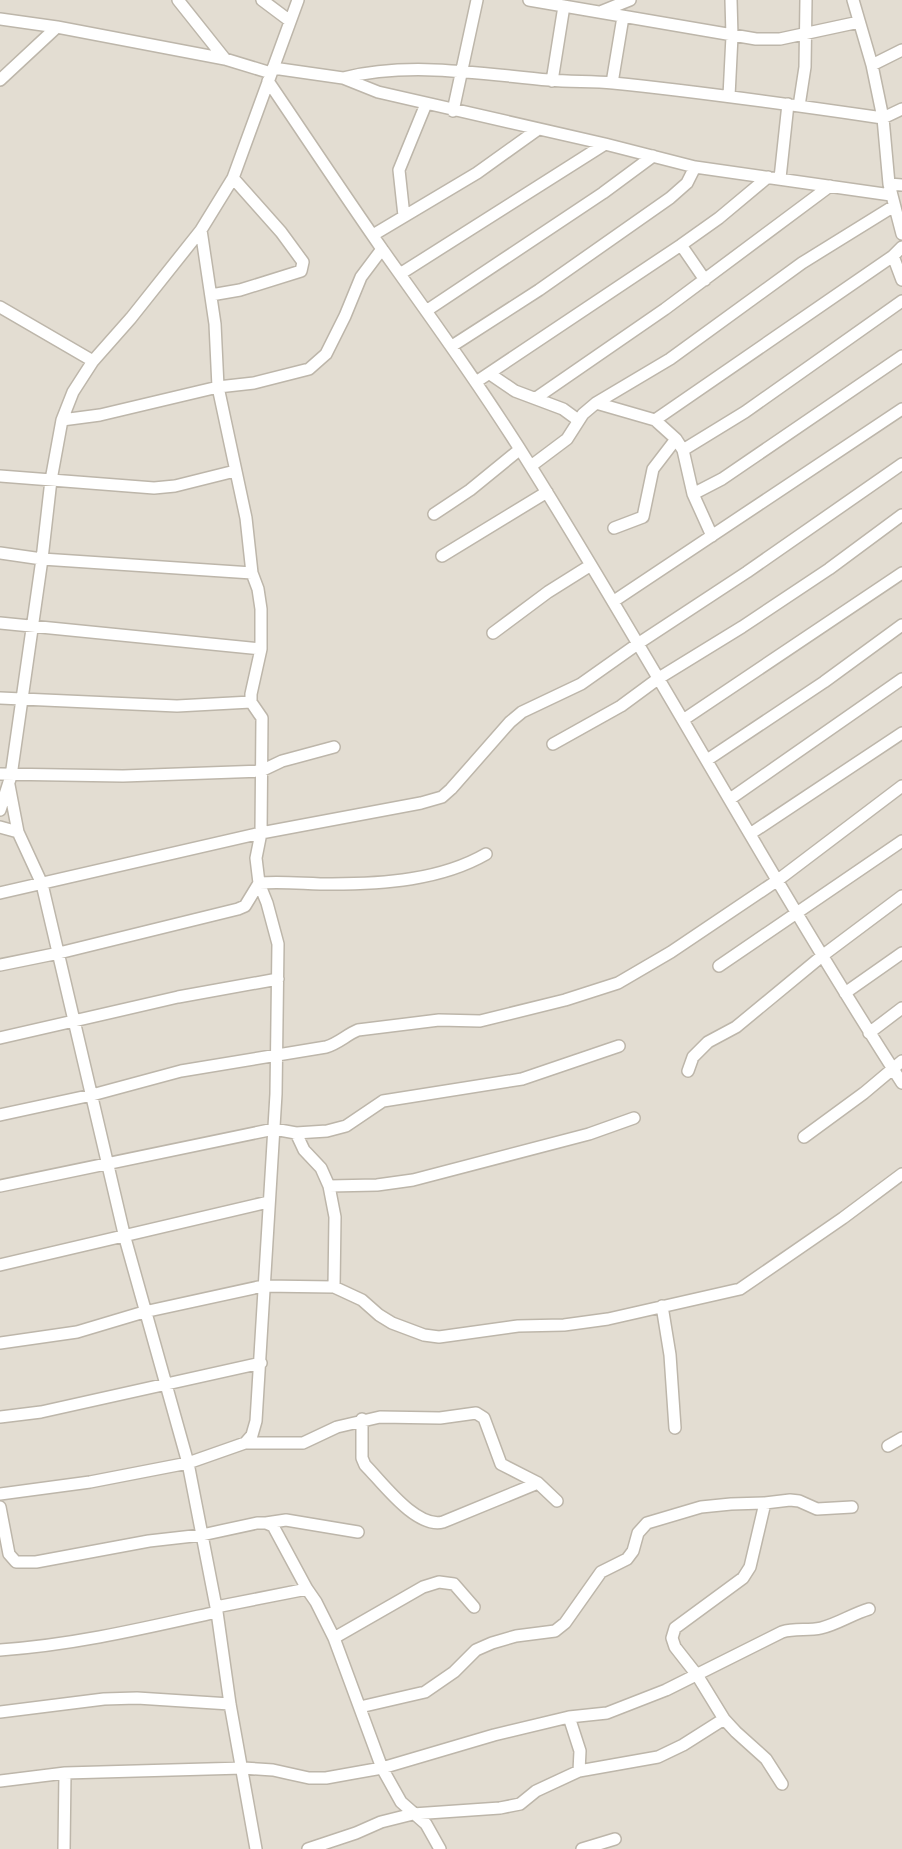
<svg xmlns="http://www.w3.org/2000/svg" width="902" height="1849" viewBox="0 0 902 1849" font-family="'Open Sans',sans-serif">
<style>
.residential{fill:#e3ddd2}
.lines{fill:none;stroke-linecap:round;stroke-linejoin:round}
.minor-casing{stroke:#bdb6aa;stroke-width:14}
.minor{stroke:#fff;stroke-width:11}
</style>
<rect width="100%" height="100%" fill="#f0ece4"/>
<path class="residential" d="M0 0H902V1849H0Z"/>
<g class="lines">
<defs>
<path id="minor" d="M178 0 225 59
M262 0 290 21
M529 0 756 39H780L859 22
M853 0 872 65 883 118 889 184 902 234
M600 12 630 0
M0 19 57 27 225 59 271 73
M872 65 902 50
M273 68 343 78 378 92 605 144 695 167 891 195
M343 78C410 61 481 74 549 80 570 82 592 81 613 83 704 92 793 105 883 118L902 109
M0 80 57 27
M268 81C306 137 343 193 382 249 434 322 486 394 533 470 659 672 773 883 902 1083
M552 81 564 6
M612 83 623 17
M729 96 732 36 731 0
M799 106 805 67 806 0
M453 111 477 0
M780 178 788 104
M889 184 902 185
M404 216 399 170 426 104
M373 235 477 173 537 130
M681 245 705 280
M902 247 893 256 902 280
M400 274 605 144
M211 295 240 290 301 271 303 262 281 232 233 178
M0 307 93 361
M426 311 603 193 653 156
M452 346 539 290 670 198 687 183 695 167
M490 374 515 391 563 409 578 420
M476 382 681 245 719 218 768 177
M536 398 665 309 830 186
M596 403 655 420 676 439 683 450 693 494 712 536
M62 420 100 415 218 387 254 383 309 369 326 354 345 316 361 277 382 249
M655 420 893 256
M683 450 745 412 902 301
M531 466 567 439 583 414 596 403 670 359 802 263 894 206
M0 476 154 488 175 486 235 471
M693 494 722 479 902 356
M434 514 470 490 519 450
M614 528 643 517 653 469 676 439
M0 553 42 559 252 573
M442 556 547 492
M614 601 902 409
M0 623 261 649
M493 633 548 592 591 565
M0 698 177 706 251 702
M683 720 902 573
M553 744 621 706 659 678 742 627 829 569 902 515
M707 760 824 682 902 625
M0 774 123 776 261 771 282 761 334 747
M9 785 18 832 42 884 125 1238 188 1463 217 1612 230 1704 256 1849
M730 799 902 679
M0 810 11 776 42 559 51 480 62 420 73 392 93 361 131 318 201 230 233 178 298 0
M0 827 18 832
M750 834 902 733
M0 893 261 833 421 803 442 797 451 789 510 722 522 712 581 684 639 643 747 572 902 464
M0 965 59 953 238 909 245 906 259 883C283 881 307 884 332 884 383 884 441 880 486 854
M719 966 902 841
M845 993 902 953
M869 1033 902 1008
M0 1038 178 997 278 979
M688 1071 693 1057 708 1042 736 1027 822 956 902 896
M0 1115 92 1095 181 1071 326 1047C339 1043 346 1035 358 1030L439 1020 480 1021 565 1000 618 983 671 952 778 880 902 786
M296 1133 304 1150 321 1168 329 1186 335 1217 334 1287
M804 1137 864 1093 902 1061
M0 1186 274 1129 296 1133 327 1131 346 1126 383 1101 522 1079 619 1046
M329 1186 377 1185 413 1180 589 1134 634 1118
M0 1265 268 1202
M662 1306 670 1355 675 1428
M0 1343 77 1332 144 1312 263 1286 334 1287 362 1300 379 1315 392 1323 424 1335 439 1337 518 1326 564 1325 608 1319 740 1289 843 1218 902 1174
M0 1417 41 1412 261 1363
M362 1419V1458L365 1465C382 1482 416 1529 443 1522L538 1483
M245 1443H303L337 1427 380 1417 440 1418 476 1413 484 1418 501 1464 538 1483 557 1501
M888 1446 902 1438
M0 1494 90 1482 188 1463 245 1443 252 1435 256 1421 276 1094 278 944 267 903 259 883 256 858 261 833 262 718 251 702V694L261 649V609L258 589 252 573 246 518 218 387 215 324 201 230
M765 1503 750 1567 743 1578 675 1628 672 1638 675 1647 697 1675 724 1719 736 1732 766 1759 782 1784
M0 1507 9 1554 16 1562H36L149 1541 202 1535 257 1523H266L273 1526 307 1589 316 1602 334 1638 382 1768 401 1802 426 1824 440 1849
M266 1523 286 1520 358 1532
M216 1607 307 1589
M334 1638 423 1587 439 1582 454 1584 474 1607
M0 1650C74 1645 145 1628 217 1612
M360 1707 425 1692 454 1672 476 1650 492 1643 516 1636 555 1631 565 1623 601 1572 627 1559 633 1551 638 1533 647 1523 701 1507 731 1504 765 1503 790 1500 799 1501 817 1509 852 1507
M0 1712 104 1699 137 1698 230 1704
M569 1717 580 1751 579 1771
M0 1781 65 1773 243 1768 273 1770 309 1778H326L382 1768 494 1735 569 1717 607 1713 666 1690 782 1632C795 1628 808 1631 821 1628 838 1624 852 1614 869 1609
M64 1849 65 1773
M308 1849 356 1833 381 1822 413 1814 500 1808 520 1804 536 1791 579 1771 658 1757 683 1745 724 1719
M582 1849 615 1839"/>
</defs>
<use href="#minor" class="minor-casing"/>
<use href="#minor" class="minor"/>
</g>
</svg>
